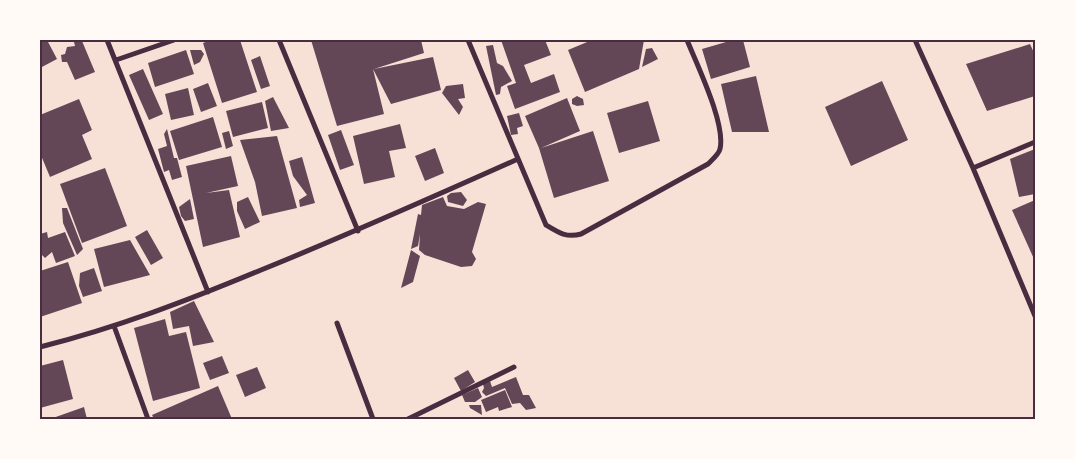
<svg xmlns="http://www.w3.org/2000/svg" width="1075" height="459" viewBox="0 0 1075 459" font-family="Mulish,sans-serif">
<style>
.building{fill:#644757}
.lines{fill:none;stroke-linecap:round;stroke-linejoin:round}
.minor{stroke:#4a2c40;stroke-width:5}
.neatline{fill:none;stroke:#4a2c40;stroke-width:2}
</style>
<rect width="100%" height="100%" fill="#f7e1d7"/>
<path class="building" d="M40 40H47L57 59 40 68Z
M211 40H240L257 92 222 103 203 43Z
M311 40H421L424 53 374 69 433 57 441 90 391 104 373 69 384 114 337 126Z
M501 40H545L551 55 524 65 531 83 554 74 560 92 515 109 507 86 516 83Z
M592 40H644L639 69 585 92 568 50Z
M733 40H743L750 67 711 79 702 49Z
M82 41 95 72 75 80 67 62H62L61 55 65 54 67 47 75 46 74 42Z
M1030 44 1035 55V96L987 111 966 64Z
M493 45 497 63 503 66 512 81 501 87 500 94 496 95 486 46Z
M652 48 658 59 642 67 646 49Z
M186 50 194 74 155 87 148 63Z
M190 50H201L204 54 200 62 194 65Z
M260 56 270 86 261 89 251 60Z
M143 69 163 114 149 120 129 75Z
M756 76 769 132H732L721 84Z
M882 81 908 140 851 166 825 107Z
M208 83 217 106 201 112 193 89Z
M463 84 465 98 458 99 463 107 459 115 442 93 446 86Z
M188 88 194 115 171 120 165 94Z
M577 96 583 99 584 105 577 106 572 104V99Z
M273 97 289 128 271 131 265 101Z
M567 98 580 131 541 148 593 131 609 181 554 198 539 148 525 116Z
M79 99 92 130 82 135 92 159 50 177 40 153V115Z
M648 101 660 141 619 153 607 113Z
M262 102 268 128 233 137 226 111Z
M519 113 523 126 517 128 518 134 511 135 507 116Z
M213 117 222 147 179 160 170 131Z
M400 124 406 148 389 151 395 177 364 184 353 136Z
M167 129 174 158H177L182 177 172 180 169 170 164 172 158 149 167 146 164 134Z
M341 130 354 165 340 170 328 135Z
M229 131 233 146 226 149 222 133Z
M277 136 297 208 262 216 255 182 240 140Z
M435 148 444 173 425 181 415 156Z
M1035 149V194L1019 197 1010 159Z
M231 156 238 186 206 193 229 190 240 237 203 247 186 166Z
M302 157 315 203 300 207 299 200 307 195 293 176 289 161Z
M105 168 127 226 82 243 60 184Z
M461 192 467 200 463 206 448 202 447 196 451 193Z
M248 197 260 222 245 229 237 211V202Z
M443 197 447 206 464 209 478 202 486 204 472 252 476 259 472 266 461 267 425 255 419 250 420 234 418 246 411 249 418 214 421 215 422 205Z
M190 199 194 219 185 221 181 216 179 207Z
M1035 200V259H1034L1012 210Z
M62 208H67L83 249 77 255 63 223Z
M147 230 163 258 151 265 135 237Z
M47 232 48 238 65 232 75 256 56 263 52 252 45 258 40 253V234Z
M130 240 150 275 104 287 94 249Z
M411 250 420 256 413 282 401 288Z
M68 262 82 303 40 317V271Z
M94 268 102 291 83 297 79 286 80 273Z
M194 301 214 342 193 346 189 326 173 329 170 312Z
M165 319 169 336 186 332 200 388 153 401 134 328Z
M222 356 229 373 210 380 203 363Z
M63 360 73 399 40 408V366Z
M257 367 266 388 245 397 236 375Z
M468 370 475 382 461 391 454 378Z
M516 377 523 395H529L536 408 526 410 520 403 512 404 505 388 486 396 482 392 484 388 483 384 490 381 492 387Z
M218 386 232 419H154L152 415Z
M478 388 482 397 475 402H465L462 395Z
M505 390 512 407 499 411 498 407 486 412 481 400Z
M469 405H481L482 415 470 408Z
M84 407 87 419H50Z"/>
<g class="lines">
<path class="minor" d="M107 40 208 292
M279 40 358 231
M468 40 546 225C559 233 567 238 581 234L708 164C712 160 719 154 720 149 726 124 697 65 687 40
M915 40 973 168 1035 316
M116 60 174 40
M973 168 1035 142
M337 323 373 419
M114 326 148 419
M40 347C116 328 189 300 261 270 348 235 433 197 518 159
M408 419 514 367"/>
</g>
<rect width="1075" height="459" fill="none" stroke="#fffaf5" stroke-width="82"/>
<rect x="41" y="41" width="993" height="377" class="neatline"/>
</svg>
